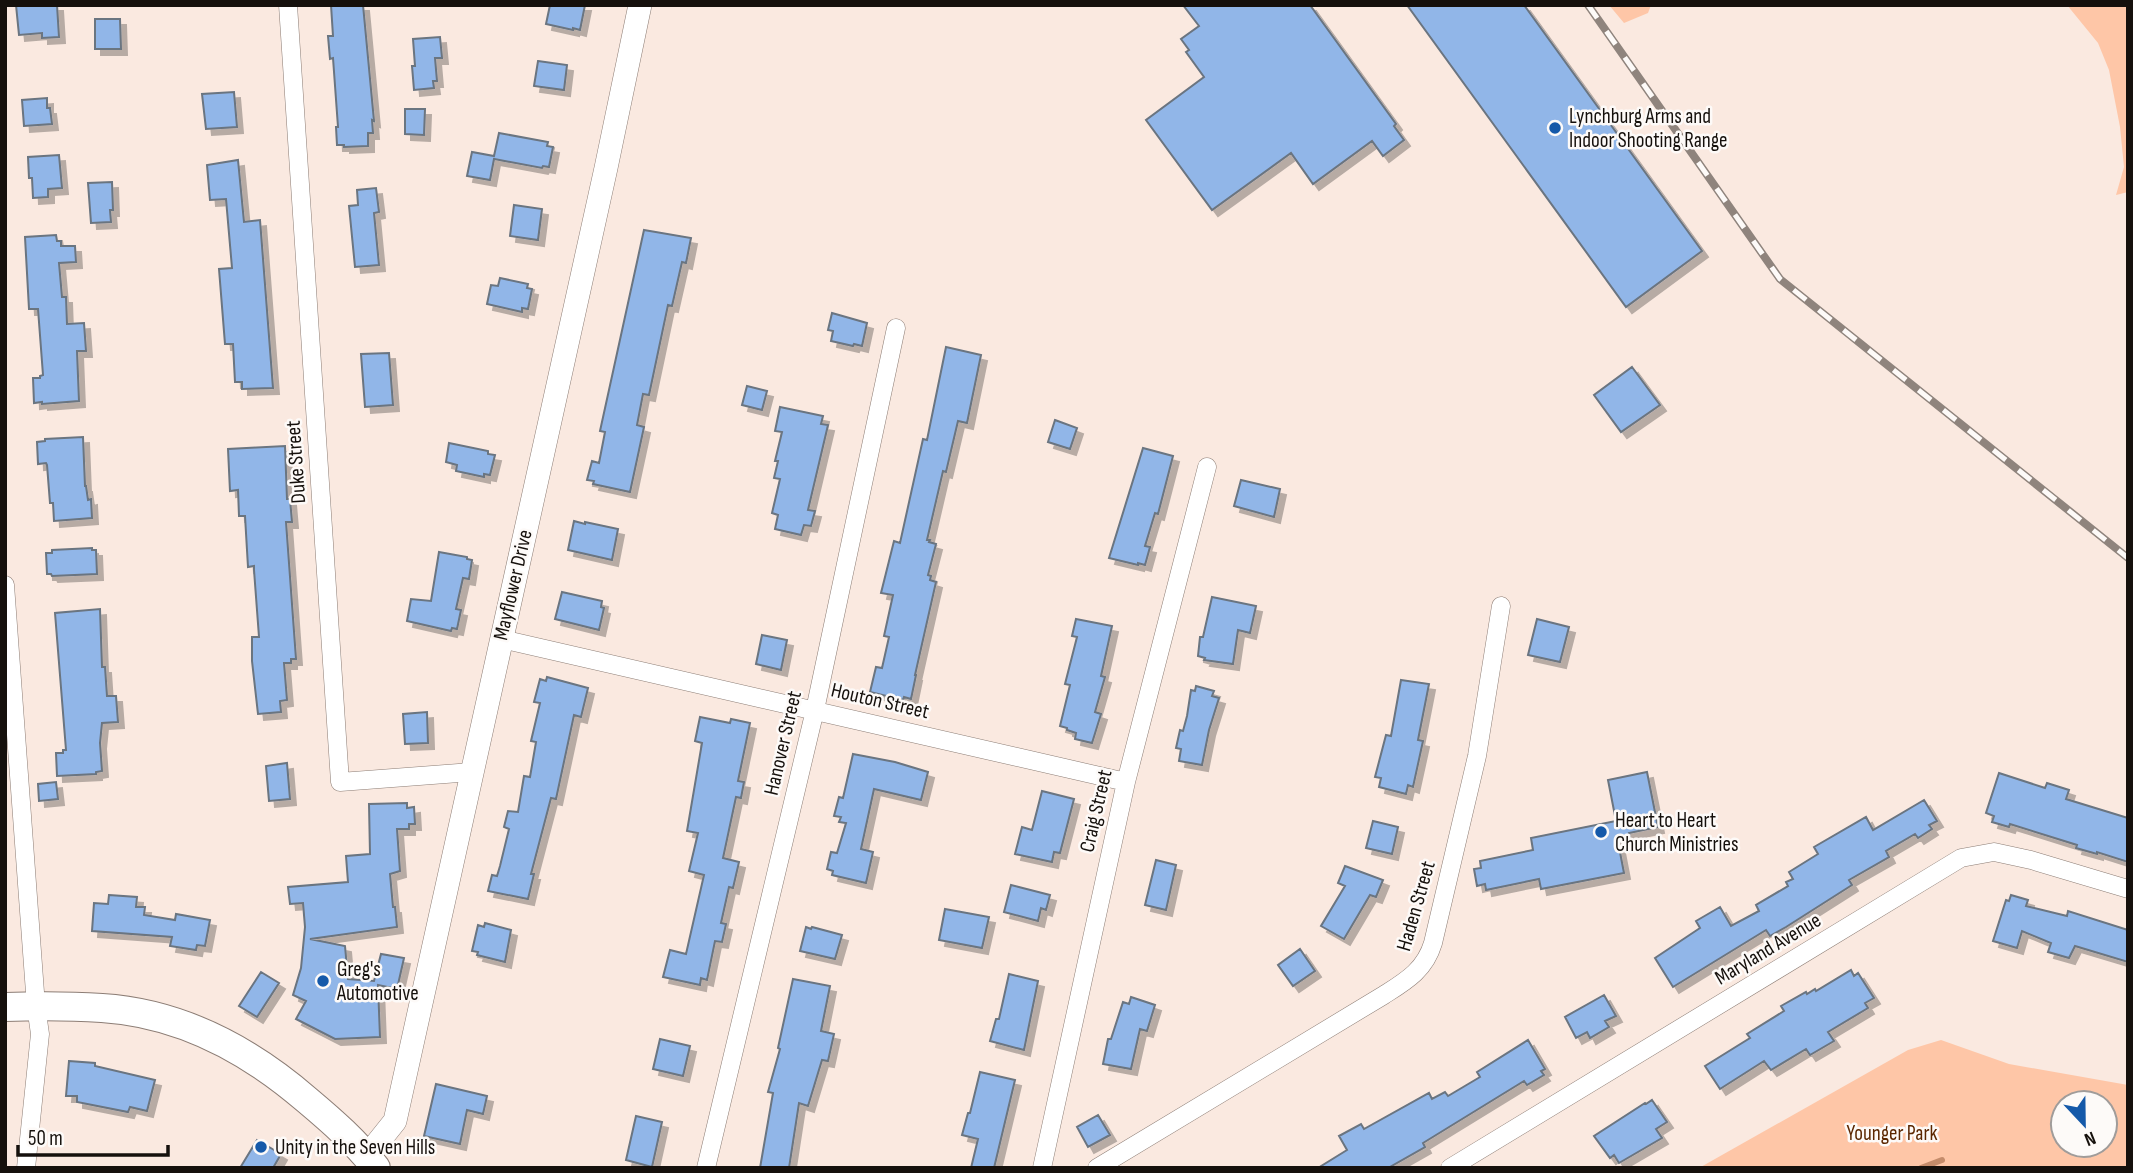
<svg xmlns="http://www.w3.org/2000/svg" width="2133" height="1173" viewBox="0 0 2133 1173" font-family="'Sofia Sans Condensed',sans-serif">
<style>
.green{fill:#fec6a7;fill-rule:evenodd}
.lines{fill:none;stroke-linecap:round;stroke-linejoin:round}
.stream{stroke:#c58c6b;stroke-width:6}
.building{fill:#91b6e8;stroke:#6a7480;stroke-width:2;filter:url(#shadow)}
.minor-casing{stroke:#8c7d75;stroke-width:19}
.tertiary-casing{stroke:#8c7d75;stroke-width:24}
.primary-casing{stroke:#8c7d75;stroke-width:30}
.minor{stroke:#fff;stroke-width:18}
.tertiary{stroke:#fff;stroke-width:23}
.primary{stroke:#fff;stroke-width:28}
.rail-casing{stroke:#8f847d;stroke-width:8}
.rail{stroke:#fdfaf8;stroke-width:5;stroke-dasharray:16;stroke-linecap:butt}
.poi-dot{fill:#1559a9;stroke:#fdfaf8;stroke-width:2.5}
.labels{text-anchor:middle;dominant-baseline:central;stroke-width:5;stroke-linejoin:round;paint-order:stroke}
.poi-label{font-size:21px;fill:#15100c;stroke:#fdfaf8;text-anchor:start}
.street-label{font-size:21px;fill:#15100c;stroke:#fdfaf8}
.park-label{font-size:21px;fill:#5c2700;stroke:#fdfaf8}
</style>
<defs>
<filter id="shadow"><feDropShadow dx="6" dy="6" stdDeviation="0" flood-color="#0004"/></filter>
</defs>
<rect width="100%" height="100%" fill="#fae9e0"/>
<path class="green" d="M1609 5H1651L1648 13 1624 23Z
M2067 5H2128V192L2116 195 2124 167 2120 127 2109 70 2098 43Z
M1941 1040 2009 1064 2128 1085V1168H1699L1908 1050ZM2063 1103H2105V1145H2063Z"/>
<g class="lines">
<path class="stream" d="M1921 1168 1942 1160"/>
</g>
<path class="building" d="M16 5H57L59 37 42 38V33L19 35Z
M331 5H363L374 121 372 120 373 133H368V146L344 147V145H337L336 127H338L333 58 330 59 328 36H333Z
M550 5H585L580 30 573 28V30L546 24Z
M1183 5H1310L1396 124 1394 126 1404 140 1383 156 1372 141 1313 184 1291 153 1212 210 1146 120 1204 77 1186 52 1189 50 1181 39 1199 26Z
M1407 5H1524L1702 251 1626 307Z
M95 19H120L121 49H95Z
M440 37 442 58H435L437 81H433L434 88 414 90 412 66H415L413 39Z
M538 61 567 65 564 90 534 86Z
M234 92 237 127 206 129 202 94Z
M47 98V108H50L52 124 24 126 22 100Z
M405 109H425L424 135 405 134Z
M499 133 548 142 547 146 553 147 549 167 543 166 542 168 494 159 490 180 467 176 472 152 494 156Z
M59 155 62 188 48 189V197L33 198 32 178H29L28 157Z
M238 160 244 222 260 220 273 388 242 389V382H235L233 344H225L219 269 232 268 226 199 210 200 207 165Z
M112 182 113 210H110L111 222 91 223 88 183Z
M376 188 379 212 374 213 379 265 355 267 349 206 358 205 357 190Z
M514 205 542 209 538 240 510 236Z
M644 230 691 238 686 263 682 262 672 306 668 305 649 395 643 394 637 425 644 427 630 492 593 484 594 481 587 480 592 461 599 463 605 432 600 431Z
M56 235 57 241H61V246H75L76 262 59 263 62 297H66L67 324 84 323 86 351H77L79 401 42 404V402L34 403 33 378H40V376L43 375 38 309H29L25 237Z
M500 278 528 284 527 288 532 289 528 309 522 308V312L487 304 491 285 498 286Z
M832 313 867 323 862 346 854 344 853 346 831 341 833 331 828 330Z
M946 347 981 355 967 423 958 421 946 472 943 471 927 540H930L929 542 936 544 928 575 931 576 930 580 936 582 915 675H916L911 699 904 697 903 700 870 692 876 667 882 668 889 637 884 636 893 595 881 593 894 541 900 543 923 439 927 440Z
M389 353 393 405 365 407 361 354Z
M1632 367 1660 405 1621 432 1594 395Z
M747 386 767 391 762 410 742 405Z
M780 407 823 416 821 424 828 425 808 510 815 511 811 526 804 525 801 535 775 529 778 515 772 513 780 479 774 478 778 461H775L782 432 775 431Z
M1055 420 1077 428 1070 449 1048 442Z
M83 437 85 486H86L88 500 91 499 92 518 54 521 53 503H50L47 465 46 463 38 464 37 442 45 441V439Z
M449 443 488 451V454L495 455 490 475 484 474V477L456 471 457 465 446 462Z
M285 446 287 499H290L292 522H286L296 659H291V663H284L287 700 280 701 281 712 258 714 252 661V637H259L254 570V566L248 567 245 516H239L238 490 230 491 228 449Z
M1143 448 1173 456 1158 514 1155 513 1145 546 1150 547 1145 565 1138 563V565L1109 558Z
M1241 480 1280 489 1274 517 1234 506Z
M574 521 585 524V522L618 529 612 560 568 550Z
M92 548V550H96L97 574 52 576 51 574H47L46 553H52V550Z
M439 552 467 557V559L472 560 469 579 463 578 456 609 461 610 457 629 452 628 451 631 407 621 411 599 431 601Z
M562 592 602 601 601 607 604 608 599 630 555 619Z
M1212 597 1256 606 1250 633 1238 630 1233 664 1204 660 1205 658 1198 656 1200 637H1203Z
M100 609 102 667H105L107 696H116L118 722 102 723 100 743 102 771 96 772V774L57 776 56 753H63V750H66L55 613Z
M1076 619 1112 626 1101 676 1105 677 1095 712 1101 714 1092 743 1075 739 1076 733 1067 730V728L1060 726 1070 685 1065 684 1077 637 1072 636Z
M1537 619 1569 627 1560 662 1528 655Z
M762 635 787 640 781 670 756 664Z
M547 677 588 688 581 717 574 715 556 799 551 798 531 874H534L528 899 488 891 492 875 497 876 500 866 509 829 504 827 508 811 518 812 524 776 530 777 536 742 531 741 540 703 534 702 540 679 546 681Z
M1401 680 1429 684 1418 740 1423 741 1413 787 1408 785 1406 794 1379 787 1381 778 1375 777 1386 735 1391 736Z
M1196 686 1214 691 1212 696 1219 698 1209 730 1202 765 1179 761 1181 749 1176 748 1180 730 1183 731 1187 716 1191 690 1195 691Z
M427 712 428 743 405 744 403 714Z
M700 717 730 723 731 719 750 723 738 781 744 782 741 798 736 797 723 858 739 862 733 888 729 887 721 923 726 924 722 942 715 941 707 980 701 978 700 985 663 977 670 950 686 954 704 875 689 871 698 833 687 831 702 743 695 741Z
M853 754 895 762 928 772 921 800 874 789 861 849 873 852 866 883 832 875 833 871 827 869 831 852 837 853 846 823 839 822 841 817 834 816 839 797 843 798Z
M287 763 290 799 269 801 266 766Z
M1647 772 1658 827 1629 833 1630 840 1618 842 1624 873 1541 889 1539 879 1486 890 1485 884 1477 886 1474 869 1481 868 1480 861 1533 850 1531 838 1616 821 1608 780Z
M1999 773 2045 788 2047 783 2069 790 2066 799 2128 818V862L2097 852V854L2076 848 2077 845 2010 824 2009 827 1992 822 1994 816 1986 813Z
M56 782 58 799 39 801 38 784Z
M1042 791 1074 799 1060 853 1054 852 1052 862 1015 854 1022 827 1032 830Z
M1924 800 1937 821 1929 825 1932 829 1918 838 1915 834 1886 851 1889 857 1849 880 1852 885 1786 927 1770 936 1766 930 1673 987 1655 958 1700 928 1696 921 1720 907 1731 926 1759 911 1756 905 1788 886 1786 882 1793 879 1789 872 1818 854 1814 847 1866 817 1873 830Z
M407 803V808L414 807 415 824H409V829H397L400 871 390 874 393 907H395L397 927 310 939 345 946 348 979 374 981 381 954 404 958 397 989 378 985 380 1037 335 1039 296 1019 306 1001 293 995 301 968 305 927 303 903 290 904 288 887 348 882 346 856 370 854 369 804Z
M1373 821 1398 827 1392 854 1366 848Z
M1156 860 1176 865 1166 910 1145 905Z
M1345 866 1383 880 1376 897 1370 895 1344 939 1321 926 1345 886 1338 883Z
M1011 885 1050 895 1046 910 1041 908 1038 921 1004 912Z
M109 895 137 897 136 907H145L144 915 175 920 176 914 210 920 205 946 197 945 196 950 170 946 172 937 92 931 94 903 108 904Z
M2011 895 2028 900 2026 906 2067 916 2068 911 2128 930V962L2075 946 2069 958 2048 952 2051 943 2022 931 2017 948 1993 941 2006 900 2009 901Z
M945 909 989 917 982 948 939 940Z
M485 923 511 930 505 962 477 955 478 952 472 951 478 925 484 927Z
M806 927 811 929 812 927 842 935 835 959 800 951Z
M1300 949 1315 971 1293 986 1278 965Z
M1851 970 1854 976 1858 973 1874 998 1865 1003 1868 1008 1828 1032 1834 1041 1810 1055 1806 1049 1771 1070 1764 1061 1720 1089 1705 1066 1750 1038 1747 1034 1784 1011 1781 1006 1806 992 1807 994 1815 989 1816 991Z
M261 972 279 983 257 1017 239 1006Z
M1009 974 1038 981 1024 1050 990 1041 996 1019H999Z
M793 979 830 986 821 1031 834 1034 828 1061 822 1060 808 1106 799 1103 789 1168H760L773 1093 768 1092 780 1049 778 1048Z
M1604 995 1616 1016 1605 1021 1609 1027 1590 1038 1587 1032 1576 1038 1565 1017Z
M1131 997 1155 1005 1147 1031 1140 1029 1131 1069 1103 1064 1108 1039H1111L1123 1002 1129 1004Z
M660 1039 690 1046 683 1076 653 1069Z
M1528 1040 1545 1069 1541 1071 1544 1075 1527 1085 1524 1081 1423 1143 1425 1147 1388 1168H1318L1347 1150 1339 1136 1361 1124 1364 1129 1429 1093 1432 1099 1445 1092 1448 1096 1480 1077 1477 1072Z
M69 1061 95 1063V1066L155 1080 147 1111 130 1107 128 1112 77 1102V1096H66Z
M980 1072 1015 1080 994 1168H971L978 1139 962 1135 968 1113H970Z
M436 1084 487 1096 483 1114 467 1110 460 1144 424 1136Z
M1652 1100 1667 1122 1656 1129 1662 1138 1619 1163 1614 1155 1610 1158 1594 1136 1645 1103 1646 1104Z
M1098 1115 1110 1135 1088 1147 1077 1127Z
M636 1116 662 1122 652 1167 626 1160Z
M257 1140 281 1154 273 1168H240Z"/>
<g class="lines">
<defs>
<path id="minor" d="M288 5 340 782 472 772
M5 585 36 1006 40 1034 26 1168
M501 639 1126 782
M706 1168 815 710 896 328
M1042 1168 1126 782 1207 467
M1097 1168 1384 995C1406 981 1425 970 1433 943L1477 756 1501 606
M1450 1168 1961 858 1994 852 2031 860 2128 889"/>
<path id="tertiary" d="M367 1156 395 1121 606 168 640 5"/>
<path id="primary" d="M5 1007C37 1006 70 1006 102 1008 181 1013 248 1049 307 1100 332 1121 356 1142 376 1168"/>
</defs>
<use href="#minor" class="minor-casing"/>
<use href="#tertiary" class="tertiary-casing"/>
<use href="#primary" class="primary-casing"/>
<use href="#minor" class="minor"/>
<use href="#tertiary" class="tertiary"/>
<use href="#primary" class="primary"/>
<defs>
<path id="rail" d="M1588 5 1780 279 2128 558"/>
</defs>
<use href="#rail" class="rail-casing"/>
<use href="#rail" class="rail"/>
</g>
<g class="poi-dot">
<circle cx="1555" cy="128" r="7"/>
<circle cx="1601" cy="832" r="7"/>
<circle cx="323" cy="981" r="7"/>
<circle cx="261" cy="1147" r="7"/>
</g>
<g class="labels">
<g class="poi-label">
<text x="1569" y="116">Lynchburg Arms and<tspan x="1569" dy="24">Indoor Shooting Range</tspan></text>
<text x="1615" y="820">Heart to Heart<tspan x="1615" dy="24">Church Ministries</tspan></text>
<text x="337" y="969">Greg's<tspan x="337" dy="24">Automotive</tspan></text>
<text x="275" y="1147">Unity in the Seven Hills</text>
</g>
<g class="street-label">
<text transform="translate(296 462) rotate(-94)">Duke Street</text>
<text transform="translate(513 585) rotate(-77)">Mayflower Drive</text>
<text transform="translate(880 701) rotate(13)">Houton Street</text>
<text transform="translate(783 743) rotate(-77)">Hanover Street</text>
<text transform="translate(1096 811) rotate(-77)">Craig Street</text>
<text transform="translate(1416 906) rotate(-74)">Haden Street</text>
<text transform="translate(1768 949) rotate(-31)">Maryland Avenue</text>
</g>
<g class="park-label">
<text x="1892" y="1133">Younger Park</text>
</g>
</g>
<rect width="2133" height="1173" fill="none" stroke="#15100c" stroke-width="14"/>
<g transform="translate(2084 1124) rotate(158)"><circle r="33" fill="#fdfaf8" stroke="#a09c9a" stroke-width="2"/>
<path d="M0-5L12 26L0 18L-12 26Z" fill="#1559a9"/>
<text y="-10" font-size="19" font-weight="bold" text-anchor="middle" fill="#15100c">N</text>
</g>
<path d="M18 1145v10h150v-10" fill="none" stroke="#15100c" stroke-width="3.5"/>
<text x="28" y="1145" font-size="21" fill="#15100c" stroke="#fdfaf8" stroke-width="5" paint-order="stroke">50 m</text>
</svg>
